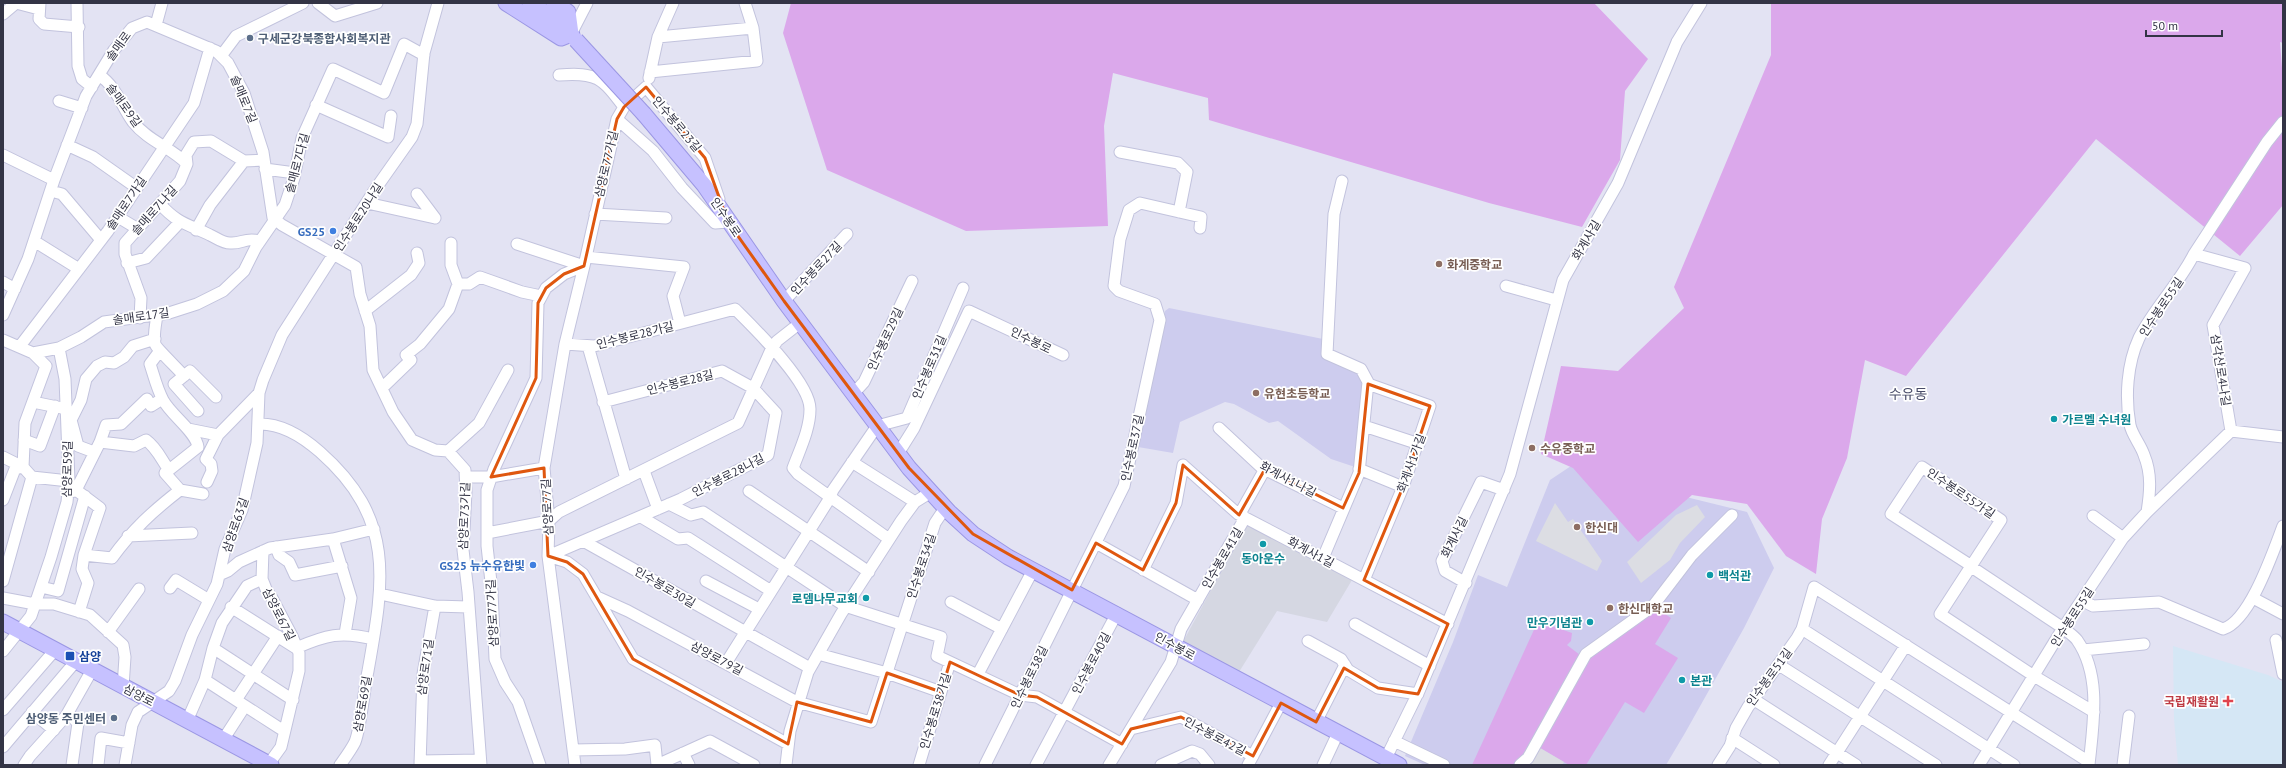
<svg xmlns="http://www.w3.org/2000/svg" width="2286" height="768" viewBox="0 0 2286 768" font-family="'PT Sans','Noto Sans KR',sans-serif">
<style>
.industrial{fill:#d5d7e2}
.education{fill:#cdccee}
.medical{fill:#d5e7f5}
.green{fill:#dba8eb}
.parking{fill:#dcdde3}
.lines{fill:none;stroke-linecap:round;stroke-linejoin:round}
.minor-casing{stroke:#c2c3dd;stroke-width:13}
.secondary-casing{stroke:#9b97e4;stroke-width:17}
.minor{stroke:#fff;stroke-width:11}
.secondary{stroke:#c6c1ff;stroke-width:15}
.secondary-bridge-casing{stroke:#9b97e4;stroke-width:17;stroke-linecap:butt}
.secondary-bridge{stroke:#c6c1ff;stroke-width:15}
.marked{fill:none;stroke:#df570f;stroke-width:3;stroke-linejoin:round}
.service-dot{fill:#5c6f8a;stroke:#fff;stroke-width:1.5}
.shop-dot{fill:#3f7fe0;stroke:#fff;stroke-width:1.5}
.education-dot{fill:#8d6e63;stroke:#fff;stroke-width:1.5}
.culture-dot{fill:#0f9aa8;stroke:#fff;stroke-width:1.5}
.transit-dot{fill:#1a4fb4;stroke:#fff;stroke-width:1.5}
.health-dot{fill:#e0444e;stroke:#fff;stroke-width:1.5}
.labels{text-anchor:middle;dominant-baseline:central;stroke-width:3.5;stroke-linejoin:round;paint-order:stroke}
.service-label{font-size:12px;font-weight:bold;fill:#4e5e75;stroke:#fff;text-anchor:start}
.street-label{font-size:12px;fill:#333445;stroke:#fff}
.shop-label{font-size:12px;font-weight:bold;fill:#366cbe;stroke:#fff;text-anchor:end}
.education-label{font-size:12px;font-weight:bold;fill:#785e54;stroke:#fff;text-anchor:start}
.culture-label{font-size:12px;font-weight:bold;fill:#0d838f;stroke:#fff;text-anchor:start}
.transit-label{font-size:12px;font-weight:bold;fill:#164399;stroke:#fff;text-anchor:start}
.health-label{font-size:12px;font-weight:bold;fill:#be3a42;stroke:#fff;text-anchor:end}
.quarter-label{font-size:14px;fill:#494c69;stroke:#fff}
</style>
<rect width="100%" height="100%" fill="#e3e3f3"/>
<path class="industrial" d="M1247 523 1352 580 1327 622 1277 611 1239 672 1183 642Z"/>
<path class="education" d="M1169 308 1323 339V359L1359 371 1365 384 1355 467 1331 459 1278 421 1269 423 1234 404 1225 402 1180 422 1173 453 1138 447 1165 311Z
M1577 462 1686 497 1747 512 1774 568 1744 628 1685 733 1666 765H1425L1405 756 1453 642 1478 575 1507 587 1550 480Z"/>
<path class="medical" d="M2173 646 2268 675 2283 682V765H2178L2174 719Z"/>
<path class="green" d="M791 3H1594L1648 59 1625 91 1620 160 1582 227 1489 203 1209 120 1208 98 1113 73 1104 126 1108 226 966 231 827 170 783 33Z
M1771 3H2283V43L2280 42 2283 81V205L2240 256 2096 139 1906 376 1865 360 1847 458 1822 519 1816 574 1786 556 1747 504 1692 495 1638 542 1573 468 1541 454 1561 366 1618 371 1684 308 1674 287 1771 55Z
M1653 606 1671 618 1655 644 1678 658 1644 713 1625 702 1586 765H1569L1535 745 1520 765H1472L1538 621 1572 633 1571 641 1567 645 1584 658Z"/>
<path class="parking" d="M1555 503 1568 522 1573 519 1602 561 1597 571 1536 541Z
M1697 505 1705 517 1680 543 1670 560 1641 583 1627 562 1676 515Z
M1535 745 1564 762 1562 765H1527Z"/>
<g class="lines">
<defs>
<path id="minor" d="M40 3 39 19 44 24 79 27
M77 3 78 66 82 79 92 87
M318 3 335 16 377 3
M3 14 16 3 39 9
M156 25 162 3
M571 34 587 3
M658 37 753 28
M221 56 236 36 303 3
M650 72 757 61 753 28 745 3
M99 75C117 87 121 106 133 122 148 141 172 148 187 164
M559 75C597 72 602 78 624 107
M649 78 658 37 673 3
M646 87 705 158 719 199
M59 101 82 108
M316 105 388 137 391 116
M617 119 653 151 682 188 715 223 728 222 725 215
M67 145 93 157 137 188
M1120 152 1178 163 1187 172 1179 212
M3 155 54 180
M265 169 295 173
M51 191 62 194 101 240
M417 194 435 218
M367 203 435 218
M160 204C178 224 188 224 210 235 217 238 222 243 230 243 243 244 244 237 260 241
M595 214 666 218
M118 217 138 229
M196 230 210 205 244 161 264 160
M34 241 79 269
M517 244 584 266 565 344 544 468 549 521 548 556 575 765
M2194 254 2267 142 2283 122
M586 257 684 267 673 296 680 323
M127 263 146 258 180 222
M3 282 15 289
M458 284H469L480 277 522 292 541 296
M1506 286 1556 300
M784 301 847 234
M365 311 411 275 419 263 417 253
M3 315 28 259 54 180 86 96 114 50 132 28 147 22 216 51 228 63 244 93 263 152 273 218 282 225 356 267 360 294 370 326 373 370 393 412 412 440 435 450 448 451 465 470 466 492 463 550 468 592 481 765
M157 315C156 323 153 335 155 344 155 347 179 370 184 376
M140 318 141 298 125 254V243L180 181 187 164 186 155 194 142 211 141 244 161
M3 340 33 353 59 348 81 337 104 322 169 313 197 304 223 291 244 271 256 247 285 205 294 178 302 138 333 69 384 93 404 44 424 55
M565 344 594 346 735 309C754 328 810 382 810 409 810 429 800 449 793 468L798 474 889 539
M20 346 108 231 194 103 210 48
M588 346 626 479
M382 388 411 360 406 355 420 344 449 309 458 284 451 265V243
M853 394 864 382 912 281
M33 402 62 408
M198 411 174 384 190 371 216 397
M258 424C282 423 303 437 320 452 396 519 384 581 368 671 364 689 361 727 355 742 351 750 345 758 340 765
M1364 426 1419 444
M1219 428 1262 468 1343 508
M188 429 218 435 259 393
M24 440 40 446 55 406
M100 442 106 425 121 424 147 399 151 406 162 399
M448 451 479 423 508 370
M94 452 78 446 71 420 81 400 86 379 97 366 105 362 114 363 124 357 133 346 155 339
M899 452 914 428 969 311 1063 355
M3 457 23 467
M852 462 915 502
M1183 465 1238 514 1448 624
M1359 469 1403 487
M169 470 165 473 180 490
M644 471 658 509
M32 477 23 467 25 423 46 366 33 353
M466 477H491L544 468
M207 482 212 471 211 464 206 459 218 435
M76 490 100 508 84 555 82 569 88 583 79 612
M749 491 869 572
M68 493 76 490 100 442 134 446 146 440C157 448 161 459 169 470L198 447C196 432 171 415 163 400 157 389 154 376 150 364L159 352
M3 500 15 469 23 467
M669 504 691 515 703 512 845 606 941 637 937 656 1020 695 1037 697 1122 744
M2147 512C2150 493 2152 474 2144 455 2141 445 2132 435 2130 425 2125 397 2127 364 2139 338 2154 308 2179 284 2194 254L2245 268 2213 325 2231 431
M2093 516 2123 538
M641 517 678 539 688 538 771 591
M487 533 549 521 559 512 738 423 770 352 777 341 800 323
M128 536 192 533
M333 539 351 598 345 634
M585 542 810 668
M1096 543 1198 600
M276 547 279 555 289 562 295 575 342 566
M263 551 262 579 266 589 272 598 292 636 299 653V671L281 747 268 765
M84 555 112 558C133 529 153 511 180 490L203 494
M548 556 681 499 768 455 776 413 753 388 722 371 603 402
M548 556 567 562 583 574 633 659 788 744
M1323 558 1359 473 1368 382 1361 369 1327 354 1334 214 1342 181
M1143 570 1176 503 1183 465
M219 575 228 571 239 562 270 548 333 539 374 529
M1364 580 1403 487 1430 406 1368 384
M3 581 32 477 69 481
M706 581 759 609
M1466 583 1445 571 1442 561 1481 482 1504 490
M41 587 58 591 85 496
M170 588 176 580 209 600
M380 594 435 606 468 607
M597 597 628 611 797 702 871 722 935 523 945 508
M3 598 35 604H54L90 615 123 645 125 657 123 687
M2253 598 2283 614
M2083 601 2093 606 2159 602 2223 629C2250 621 2273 552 2283 526
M951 602 1002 629
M231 607 296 648C326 635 341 631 373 639
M1355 624 1430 666
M1802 629 2014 765
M108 632 139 589
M2276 640 2283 674
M1308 641 1341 659 1348 670 1378 688 1418 694
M213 648 293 700
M2083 650 2144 644
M3 651 31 616 51 557 67 502 69 481 65 379 59 348
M818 654 887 673 941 692
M726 663 828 501 833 490 877 426 907 418 963 288
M1779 665 1936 765
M978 674 1033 570
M205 680 284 731
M1753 699 1856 765
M236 700 278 636
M3 710 55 650
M32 712 54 730
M68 713 78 723 72 765
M187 721 205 680 213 648 222 623 247 586 262 579
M1316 722 1345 665
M1131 729 1181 717 1253 756
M1732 738 1774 765
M223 740 245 706
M1394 741 1444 765
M3 747 76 661
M573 750 625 749 655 745 657 765
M683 753 689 765
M1386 758 1419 691 1510 474 1563 280 1618 183 1677 42 1701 3
M420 761 480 760
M24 765 30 756 66 716 92 670
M98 765 101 738 129 743
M125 765 132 725 138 712 169 691 175 681 192 635 217 584 225 549 242 510 257 443 259 393 263 380 282 335 374 191 412 137 417 124 424 53 438 3
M420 765 423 674 435 606
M540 765 518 702 505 682 495 659 492 591 487 546V490L494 469 536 378 538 303 546 288 564 274 584 266 617 119 624 107 646 87
M657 765 710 741 754 765
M786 765 790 731 808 672 841 614 901 521 915 502 931 492
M919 765 950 662
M985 765 1124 486 1160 320 1155 304 1119 291 1114 286 1120 239 1129 210 1140 203 1201 217 1200 228
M1036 765 1117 613
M1109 765 1171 662 1181 629 1242 523V510L1265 469
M1161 765 1192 751 1200 754 1209 765
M1248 765 1281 703
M1323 765 1338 733
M1520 765 1528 758 1586 654 1653 606 1692 555 1732 515
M1718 765 1730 746 1736 728 1748 707 1797 638 1802 629 1814 587 2089 762
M1829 765 1906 645
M1979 765 2063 628 2123 538 2147 512 2231 431 2283 437
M2089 765C2093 725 2102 676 2077 640 2074 636 2068 632 2063 628L1970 566 1967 563 1891 514 1922 467 2001 520 1940 614 2034 676 2094 712
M2123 765 2129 716"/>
<path id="secondary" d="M506 3 561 38 571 34 568 12 554 3
M530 3 560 22 572 35
M644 114 704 185 784 301 909 468 949 512 973 534 1008 557 1399 765
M3 622 271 765"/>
</defs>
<use href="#minor" class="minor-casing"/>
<use href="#secondary" class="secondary-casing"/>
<use href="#minor" class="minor"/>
<use href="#secondary" class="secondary"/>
<defs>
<path id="secondary-bridge" d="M576 40 644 114"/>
</defs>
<use href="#secondary-bridge" class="secondary-bridge-casing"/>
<use href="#secondary-bridge" class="secondary-bridge"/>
</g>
<path class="marked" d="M646 87 705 158 728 222 784 301 909 468 973 534 1072 590 1096 543 1143 570 1176 503 1183 465 1239 515 1265 469 1343 508 1359 473 1368 384 1430 406 1403 487 1364 580 1448 624 1418 694 1378 688 1344 668 1316 722 1281 703 1253 756 1181 717 1131 729 1122 744 1037 697 1020 695 950 662 941 692 887 673 871 722 797 702 788 744 633 659 583 574 567 562 548 556 544 468 491 477 536 378 538 303 546 288 564 274 584 266 617 119 624 107Z"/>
<g class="service-dot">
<circle cx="250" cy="38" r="4"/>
<circle cx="114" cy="718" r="4"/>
</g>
<g class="shop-dot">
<circle cx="333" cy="231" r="4"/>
<circle cx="533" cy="565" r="4"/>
</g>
<g class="education-dot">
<circle cx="1439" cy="264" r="4"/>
<circle cx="1256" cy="393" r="4"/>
<circle cx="1532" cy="448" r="4"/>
<circle cx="1577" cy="527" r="4"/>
<circle cx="1610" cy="608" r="4"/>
</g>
<g class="culture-dot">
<circle cx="2054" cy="419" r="4"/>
<circle cx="1263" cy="544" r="4"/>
<circle cx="1710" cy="575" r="4"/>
<circle cx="866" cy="598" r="4"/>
<circle cx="1590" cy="622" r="4"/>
<circle cx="1682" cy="680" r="4"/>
</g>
<rect class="transit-dot" x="65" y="651" width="10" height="10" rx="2"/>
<path class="health-dot" d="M2226 695h4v4h4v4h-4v4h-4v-4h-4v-4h4z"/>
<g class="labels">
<g class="service-label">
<text x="258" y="38">구세군강북종합사회복지관</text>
<text x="106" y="718" text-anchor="end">삼양동 주민센터</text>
</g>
<g class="street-label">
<text transform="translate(118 46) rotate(-54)">솔매로</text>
<text transform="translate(244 99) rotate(68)">솔매로7길</text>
<text transform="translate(124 105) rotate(54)">솔매로9길</text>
<text transform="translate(677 124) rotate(50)">인수봉로23길</text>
<text transform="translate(297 163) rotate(-75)">솔매로7다길</text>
<text transform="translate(606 164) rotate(-77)">삼양로77가길</text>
<text transform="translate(126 203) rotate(-56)">솔매로7가길</text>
<text transform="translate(154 210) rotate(-48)">솔매로7나길</text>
<text transform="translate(358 217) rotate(-57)">인수봉로20나길</text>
<text transform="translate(726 217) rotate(56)">인수봉로</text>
<text transform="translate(1586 240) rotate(-60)">화계사길</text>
<text transform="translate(816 268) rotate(-47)">인수봉로27길</text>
<text transform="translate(2161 307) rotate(-56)">인수봉로55길</text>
<text transform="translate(141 316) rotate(-8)">솔매로17길</text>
<text transform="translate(635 335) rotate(-14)">인수봉로28가길</text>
<text transform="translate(885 339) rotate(-65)">인수봉로29길</text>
<text transform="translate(1031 340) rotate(26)">인수봉로</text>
<text transform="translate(929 367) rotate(-67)">인수봉로31길</text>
<text transform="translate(2221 370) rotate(81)">삼각산로4나길</text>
<text transform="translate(680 382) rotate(-14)">인수봉로28길</text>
<text transform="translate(1132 448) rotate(-78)">인수봉로37길</text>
<text transform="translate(1411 463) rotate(-70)">화계사1가길</text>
<text transform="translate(67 469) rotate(-89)">삼양로59길</text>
<text transform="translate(728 475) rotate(-27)">인수봉로28나길</text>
<text transform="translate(1288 479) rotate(28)">화계사1나길</text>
<text transform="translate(1961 493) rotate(34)">인수봉로55가길</text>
<text transform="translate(547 507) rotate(-93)">삼양로77길</text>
<text transform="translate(464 516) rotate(-88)">삼양로73가길</text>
<text transform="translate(235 525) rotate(-71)">삼양로63길</text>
<text transform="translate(1454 537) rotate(-64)">화계사길</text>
<text transform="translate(1311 552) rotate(28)">화계사1길</text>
<text transform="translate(1222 558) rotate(-60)">인수봉로41길</text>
<text transform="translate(921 566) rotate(-72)">인수봉로34길</text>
<text transform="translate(665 587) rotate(30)">인수봉로30길</text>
<text transform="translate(492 613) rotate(-93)">삼양로77가길</text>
<text transform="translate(279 614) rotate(63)">삼양로67길</text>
<text transform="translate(2072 617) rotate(-57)">인수봉로55길</text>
<text transform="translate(1175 646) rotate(29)">인수봉로</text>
<text transform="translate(717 658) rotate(28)">삼양로79길</text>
<text transform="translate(1091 663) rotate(-62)">인수봉로40길</text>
<text transform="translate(425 667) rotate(-82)">삼양로71길</text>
<text transform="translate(1029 677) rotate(-64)">인수봉로38길</text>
<text transform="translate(1769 677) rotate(-54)">인수봉로51길</text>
<text transform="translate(139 695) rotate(28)">삼양로</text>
<text transform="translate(362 704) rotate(-80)">삼양로69길</text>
<text transform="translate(935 711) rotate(-73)">인수봉로38가길</text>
<text transform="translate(1215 736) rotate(28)">인수봉로42길</text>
</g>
<g class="shop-label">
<text x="325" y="231">GS25</text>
<text x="525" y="565">GS25 뉴수유한빛</text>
</g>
<g class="education-label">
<text x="1447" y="264">화계중학교</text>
<text x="1264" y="393">유현초등학교</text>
<text x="1540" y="448">수유중학교</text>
<text x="1585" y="527">한신대</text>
<text x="1618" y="608">한신대학교</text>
</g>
<g class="culture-label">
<text x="2062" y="419">가르멜 수녀원</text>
<text x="1263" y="558" text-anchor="middle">동아운수</text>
<text x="1718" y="575">백석관</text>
<text x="858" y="598" text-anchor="end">로뎀나무교회</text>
<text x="1582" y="622" text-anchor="end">만우기념관</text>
<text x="1690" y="680">본관</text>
</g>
<g class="transit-label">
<text x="79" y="656">삼양</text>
</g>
<g class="health-label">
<text x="2219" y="701">국립재활원</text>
</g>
<g class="quarter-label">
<text x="1908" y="394">수유동</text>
</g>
</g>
<rect width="2286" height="768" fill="none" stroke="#333445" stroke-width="8"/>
<path d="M2146 30v6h76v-6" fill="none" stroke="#333445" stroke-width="2"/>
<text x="2152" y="30" font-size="12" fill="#333445" stroke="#ffffff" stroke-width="3" paint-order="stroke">50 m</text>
</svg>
